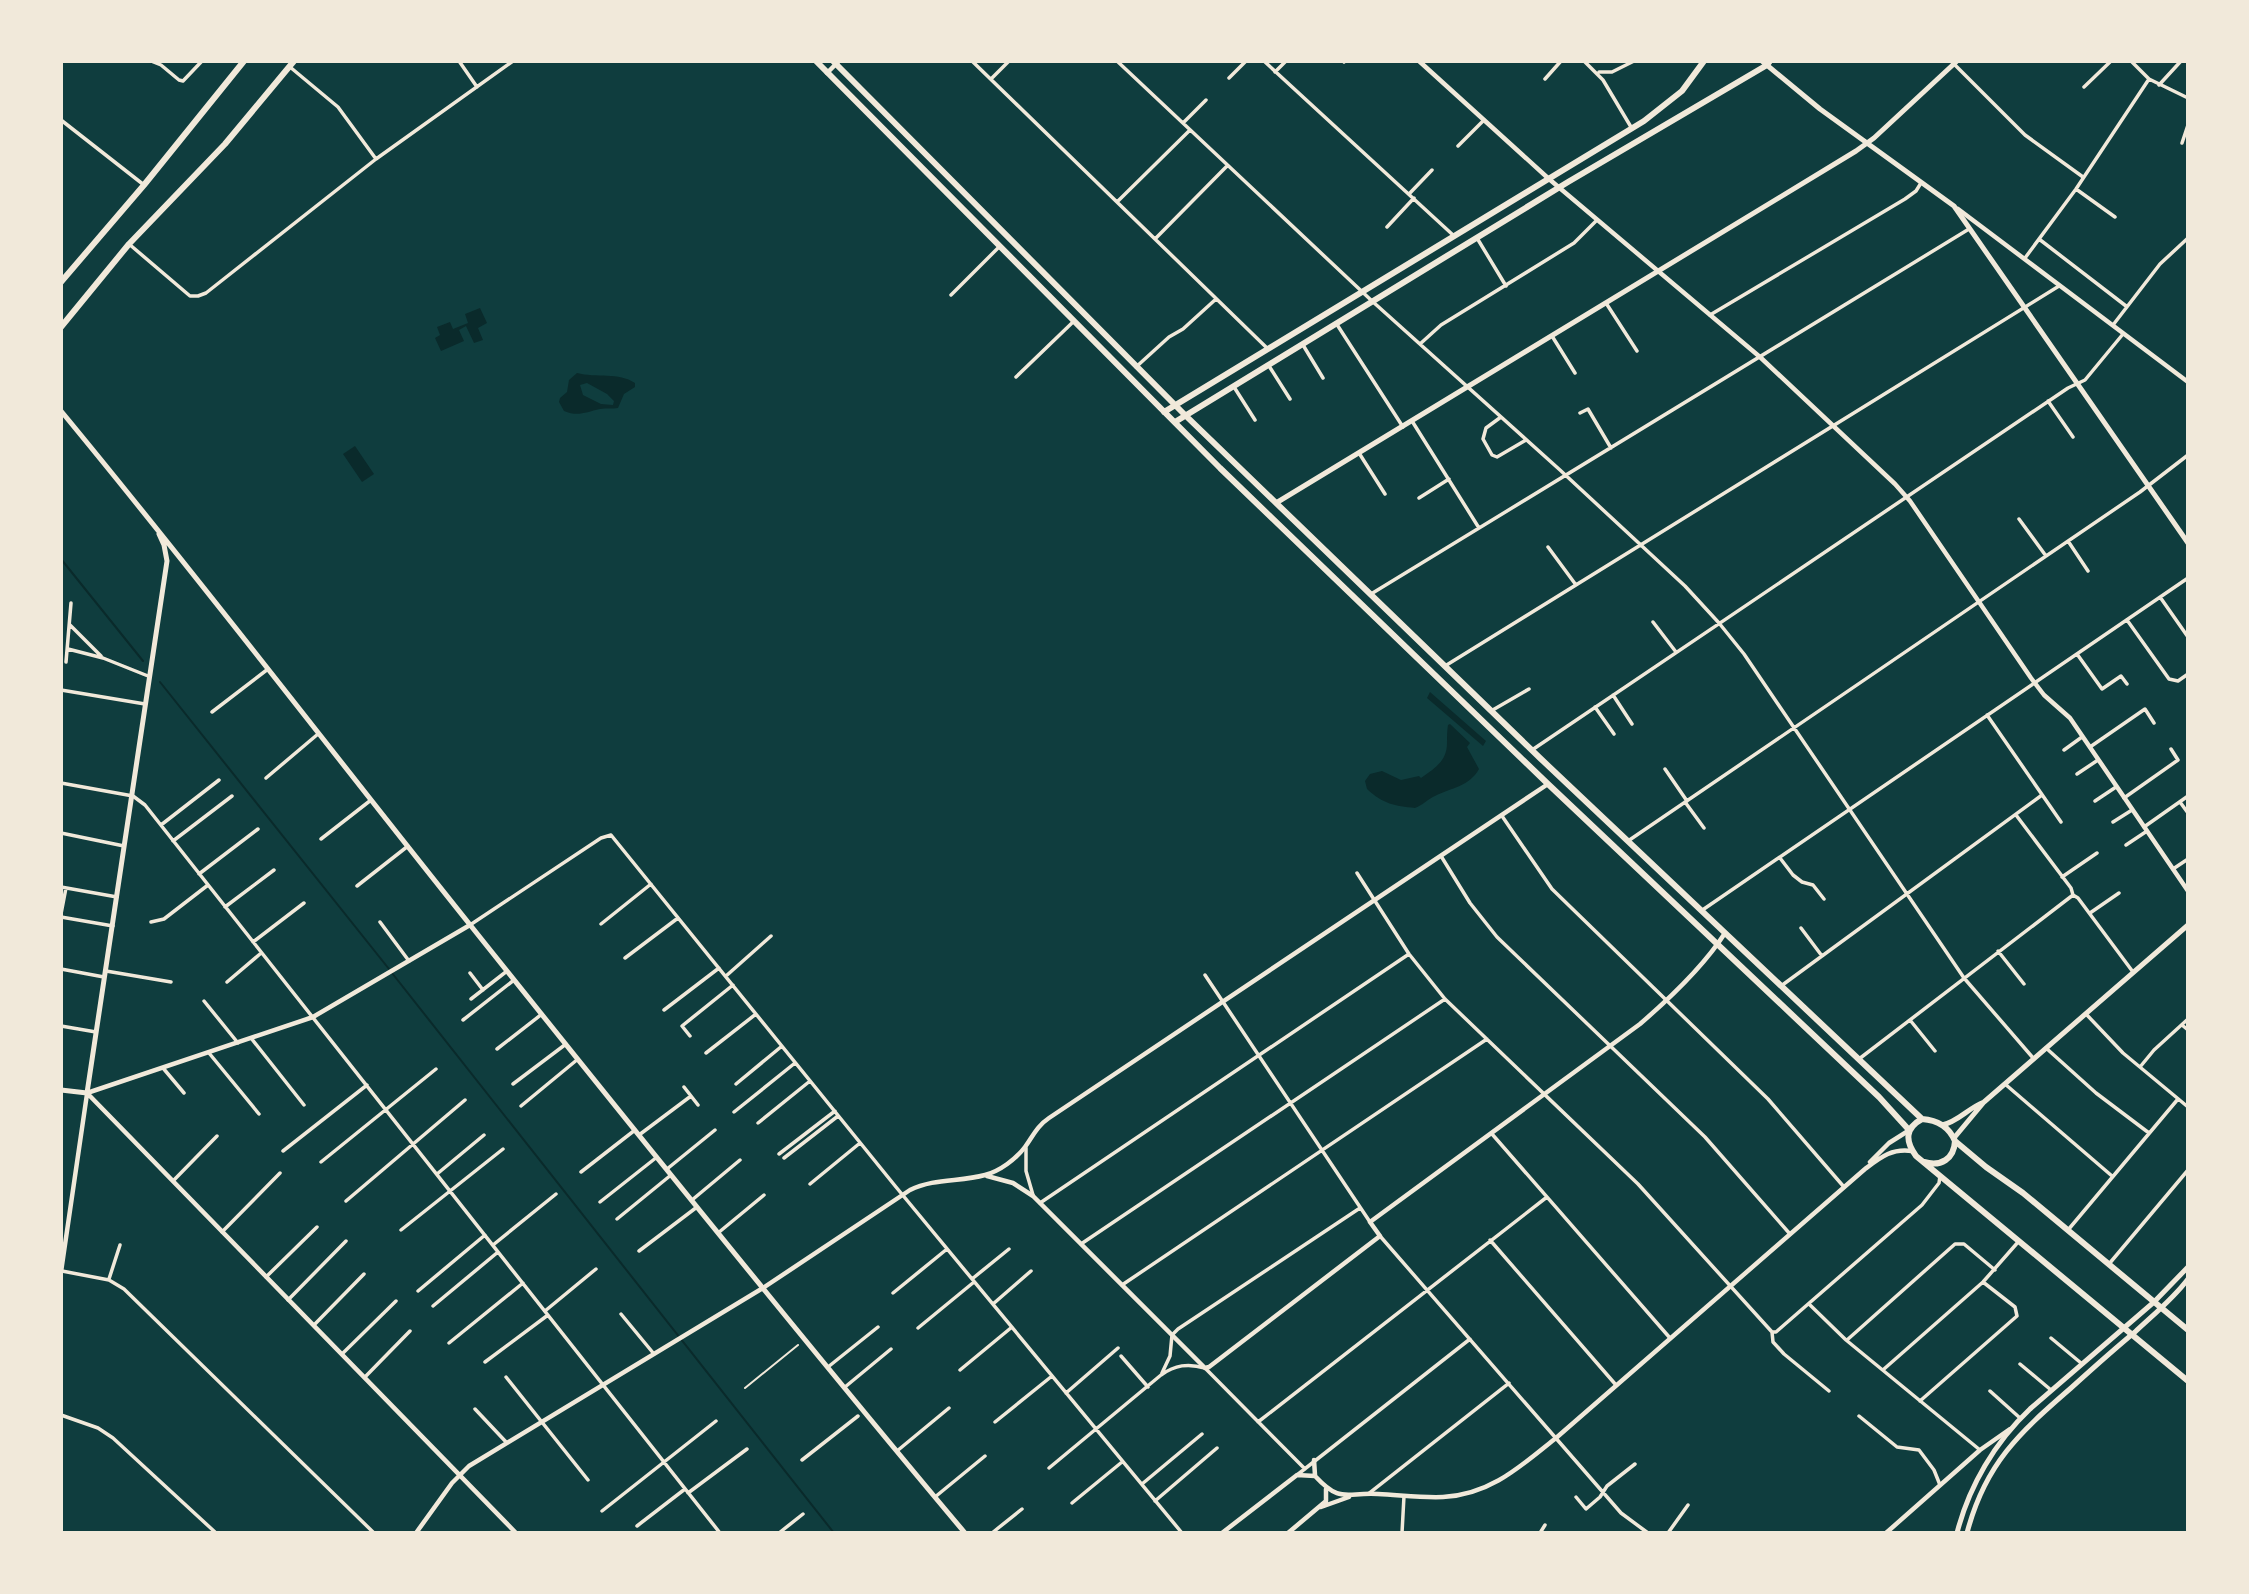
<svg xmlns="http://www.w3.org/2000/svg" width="2249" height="1594" viewBox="0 0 2249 1594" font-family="Barlow,sans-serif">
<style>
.water{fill:#0a2a2b;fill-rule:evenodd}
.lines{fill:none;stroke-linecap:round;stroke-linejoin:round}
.stream{stroke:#0a2a2b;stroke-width:2}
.service{stroke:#f1e9da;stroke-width:2}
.minor{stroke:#f1e9da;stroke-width:3.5}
.tertiary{stroke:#f1e9da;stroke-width:4.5}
.secondary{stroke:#f1e9da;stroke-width:5}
.primary{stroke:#f1e9da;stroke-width:6}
</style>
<rect width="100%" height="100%" fill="#0f3d3e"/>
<path class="water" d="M480 308 487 323 478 328 483 340 474 343 466 326 459 330 464 341 441 351 435 338 440 335 437 327 450 322 453 329 468 323 465 314Z
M577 373C596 378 619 372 635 383V387L624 394 618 408C612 409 607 408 600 409 586 412 578 417 564 411L559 402 560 398 567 392 569 380ZM587 383 607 394 614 401 613 405 601 404 583 395 580 385Z
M355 446 374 474 362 482 343 454Z
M1430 692 1486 741 1483 746 1427 698Z
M1450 724 1470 743 1467 747 1479 769C1470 786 1451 788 1435 796 1428 799 1423 805 1415 808 1395 806 1383 804 1367 789L1365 781 1370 774 1382 771 1401 780 1419 776 1421 778C1435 768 1447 761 1447 743 1447 736 1447 731 1448 725Z"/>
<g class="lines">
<path class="stream" d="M61 559 143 661
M160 682 389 969
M392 973 834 1533"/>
<path class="service" d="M745 1388 798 1345"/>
<path class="minor" d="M151 61 161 65 179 80 183 81 202 61
M459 61 477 87
M972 61 1268 349
M1117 61 1372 301 1560 470 1685 586 1719 623 1744 654 1964 978 2034 1059
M1264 61 1453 235
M1584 61 1603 80 1631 127
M1951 61 2025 135 2083 177
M2131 61 2149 79 2188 98
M1344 62 1345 61
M290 67 338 107 376 159
M1275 72 1286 61
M1599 72H1612L1634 61
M1229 78 1246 61
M991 79 1009 61
M1545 79 1561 61
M2159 85 2181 61
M2084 87 2111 61
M61 120 144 185
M1183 123 1206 100
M2182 143 2188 125
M1458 146 1484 120
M2076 189 2115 217
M1409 194 1432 170
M1117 202 1190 130
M1387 227 1414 198
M1477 238 1506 286
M1155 239 1227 166
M2039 239 2126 306
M129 244 190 296H198L206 293 376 159 513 61
M2025 258 2076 189 2149 79
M951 295 999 247
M1606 303 1637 351
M1710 315 1905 199 1916 191 1921 183
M1336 323 1403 427
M2113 325 2160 264 2188 238
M1552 336 1575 373
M1420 344 1441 325 1574 243 1597 220
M1303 345 1323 378
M1269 366 1290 399
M1136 367 1169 337 1183 329 1216 299
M1016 377 1073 322
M1234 387 1255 420
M2048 401 2073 437
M1580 413 1588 409 1611 448
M1501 417 1486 428 1483 439 1492 455 1497 457 1526 440
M1412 421 1479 528
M1359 453 1385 494
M1419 498 1449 479
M2019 519 2046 556
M2068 541 2088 571
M1548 547 1576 585
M1371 594 1969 229
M2160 597 2188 637
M2127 620 2169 679 2178 681 2188 674
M1653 622 1676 652
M70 625 101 656
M68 649 103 658 148 676
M2077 654 2102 689 2121 676 2127 684
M66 662 71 603
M1445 666 2059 286
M61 690 145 704
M1613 695 1632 724
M1595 707 1614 734
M1491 711 1529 689
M212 712 268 669
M1987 715 2061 822
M2090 747 2145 709 2154 723
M1532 750 2068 388 2085 380 2123 334
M2064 750 2082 737
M1665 769 1687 801
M2077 774 2098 760
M266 778 318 734
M61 783 133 796 145 805 720 1533
M2124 798 2178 760 2171 749
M2095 801 2116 787
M1685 802 1704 828
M2180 802 2188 813
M2016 815 2071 888 2073 895 2078 898 2133 972
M1502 816 1552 889 1768 1099 1844 1187
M2113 822 2132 810
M161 825 219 780
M2144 827 2188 796
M61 833 124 846
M321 839 371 800
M173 841 232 796
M1628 841 2140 492 2188 455
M2126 845 2147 831
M1441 856 1470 903 1497 937 1705 1137 1790 1234
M1780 858 1793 875 1802 882 1813 885 1824 899
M2173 869 2188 859
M1357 873 1409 954 1445 999 1638 1184 1772 1332 1773 1342 1784 1354 1829 1391
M199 874 258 829
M2062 877 2097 853
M357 886 408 846
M61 887 117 897
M225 907 274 870
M1701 911 2188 578
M2090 913 2119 893
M61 914 66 888
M61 917 113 926
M151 922 164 919 208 885
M380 922 409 961
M601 924 651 884
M470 925 601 838 611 835 896 1187 1182 1533
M1801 928 1822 956
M253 942 304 903
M1998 951 2024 984
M625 958 678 918
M61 969 104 977
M106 971 171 982
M470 973 483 990
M1205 975 1370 1222
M726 976 771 936
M227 982 260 954
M1781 986 2042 795
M471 999 507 971
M204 1001 238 1043
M664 1010 719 968
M2086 1014 2123 1053 2188 1107
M463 1020 514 980
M1910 1020 1935 1051
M2182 1025 2188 1030
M61 1026 96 1032
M690 1036 682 1026 733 985
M251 1038 304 1105
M2046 1048 2096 1093 2149 1133
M497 1049 542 1014
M209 1053 259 1114
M706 1053 756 1014
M1859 1059 2073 895
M2140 1067 2154 1050 2188 1019
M163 1068 184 1093
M513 1084 566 1044
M736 1084 782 1046
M2005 1084 2112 1176
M684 1087 698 1105
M521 1106 578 1059
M734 1112 795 1063
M758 1123 810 1081
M1492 1134 1670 1338
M639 1135 691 1096
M1026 1148V1171L1033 1195
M283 1151 367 1085
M779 1154 835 1111
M784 1158 838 1116
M321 1162 436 1069
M667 1169 715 1130
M581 1172 635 1130
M437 1174 484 1135
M173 1181 217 1136
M810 1184 860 1143
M692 1200 740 1160
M346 1201 465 1100
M600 1202 657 1157
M1040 1203 1409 954
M617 1219 671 1175
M401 1230 503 1149
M2068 1230 2178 1099
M222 1232 280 1173
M718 1233 764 1195
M1380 1236 1621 1513 1648 1533
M1490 1240 1616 1385
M1081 1244 1445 999
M493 1245 556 1194
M639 1251 697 1207
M2109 1264 2188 1170
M62 1271 109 1280 124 1289 374 1533
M266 1277 317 1227
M109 1279 120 1245
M972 1279 1009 1249
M1122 1285 1487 1039
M418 1291 485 1235
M893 1293 947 1249
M288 1300 346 1241
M993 1304 1031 1271
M1809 1304 1846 1340 1980 1450
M433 1306 498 1252
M545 1311 596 1269
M621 1314 654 1354
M314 1325 364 1274
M918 1328 974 1282
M1772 1332H1776L1784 1325 1922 1205 1939 1183 1940 1176
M2051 1338 2081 1363
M1847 1340 1955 1244H1964L1995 1270
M449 1343 523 1283
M342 1354 396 1301
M1121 1356 1148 1387
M485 1362 548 1315
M2020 1364 2051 1390
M828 1367 878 1327
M1884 1369 1983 1282 2019 1241
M960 1370 1012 1327
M1162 1373 1170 1356 1172 1335 1178 1329 1360 1208
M365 1377 410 1331
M506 1377 588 1480
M845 1387 891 1349
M1990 1391 2020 1418
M1066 1393 1118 1348
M1920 1401 2017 1316 2015 1307 1983 1282
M475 1409 507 1443
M61 1415 98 1428 113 1438 216 1533
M1859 1416 1897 1447 1919 1450 1934 1470 1940 1485
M995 1422 1052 1376
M1258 1422 1547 1197
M897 1451 949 1408
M802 1460 858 1416
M1049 1468 1161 1375C1175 1365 1188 1363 1205 1368L1305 1469
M1297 1475 1470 1339
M1142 1484 1202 1434
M688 1493 747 1449
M1368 1494 1509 1383
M935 1497 985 1456
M1576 1497 1586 1509 1600 1497 1607 1486 1635 1464
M1155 1501 1217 1448
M1072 1503 1122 1462
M602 1511 716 1421
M637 1526 685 1489
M779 1533 803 1514
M992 1533 1022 1509
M1402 1533 1404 1496
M1540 1533 1545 1525
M1668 1533 1688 1505"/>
<path class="tertiary" d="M1419 61 1549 179 1760 357 1895 484 1910 501 2031 678 2044 695 2070 718 2188 891
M827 73 839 61
M1958 209 2188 382
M87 1093 516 1533
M87 1093 313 1017 470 925
M1870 1162 1889 1143 1908 1131
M987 1176 1013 1183 1033 1196 1205 1368 1209 1367 1380 1236 1370 1222 1640 1024C1669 999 1704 966 1725 933
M61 1272 87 1094
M1314 1460 1315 1475
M1321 1507 1349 1497
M416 1533 452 1483 469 1466 763 1288 910 1190C934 1178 960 1182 985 1175 1000 1171 1016 1159 1025 1147 1033 1136 1037 1126 1049 1118L1548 784
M1222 1533 1297 1475 1315 1476C1341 1504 1345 1492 1378 1494 1400 1495 1422 1498 1443 1497 1490 1495 1521 1466 1556 1438L1865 1169C1881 1157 1892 1148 1912 1151
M1288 1533 1326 1501V1489
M1886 1533 1980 1450 2010 1429"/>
<path class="secondary" d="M1762 61 1820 109 1954 206 2188 543
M61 411C201 580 334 755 471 926 634 1130 797 1333 965 1533
M1276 503 1856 151 1874 138 1957 61
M61 1090 87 1093 167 561 164 545 159 534
M1942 1125C1958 1122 1968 1108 1984 1102
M1954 1138 1984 1102 2188 925
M1957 1533C1969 1486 1995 1442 2030 1409L2154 1302 2188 1267
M1967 1533C1985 1464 2019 1433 2071 1388 2092 1369 2113 1350 2135 1332 2153 1315 2173 1299 2188 1279"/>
<path class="primary" d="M816 61 1220 468 1548 784 1879 1097 1909 1130
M833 61 1185 415 1541 759 1922 1119
M61 282 144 185 244 61
M61 327 129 244 225 144 294 61
M1164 412 1644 121 1682 91 1704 61
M1175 422 1568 182 1767 65 1770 61
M1955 1141 1986 1167 2023 1193 2188 1330
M1924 1162C1941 1167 1954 1159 1955 1141 1949 1127 1937 1120 1922 1119 1905 1128 1905 1141 1916 1156L2188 1381"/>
</g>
<rect width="2249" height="1594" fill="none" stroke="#f1e9da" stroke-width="126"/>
</svg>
